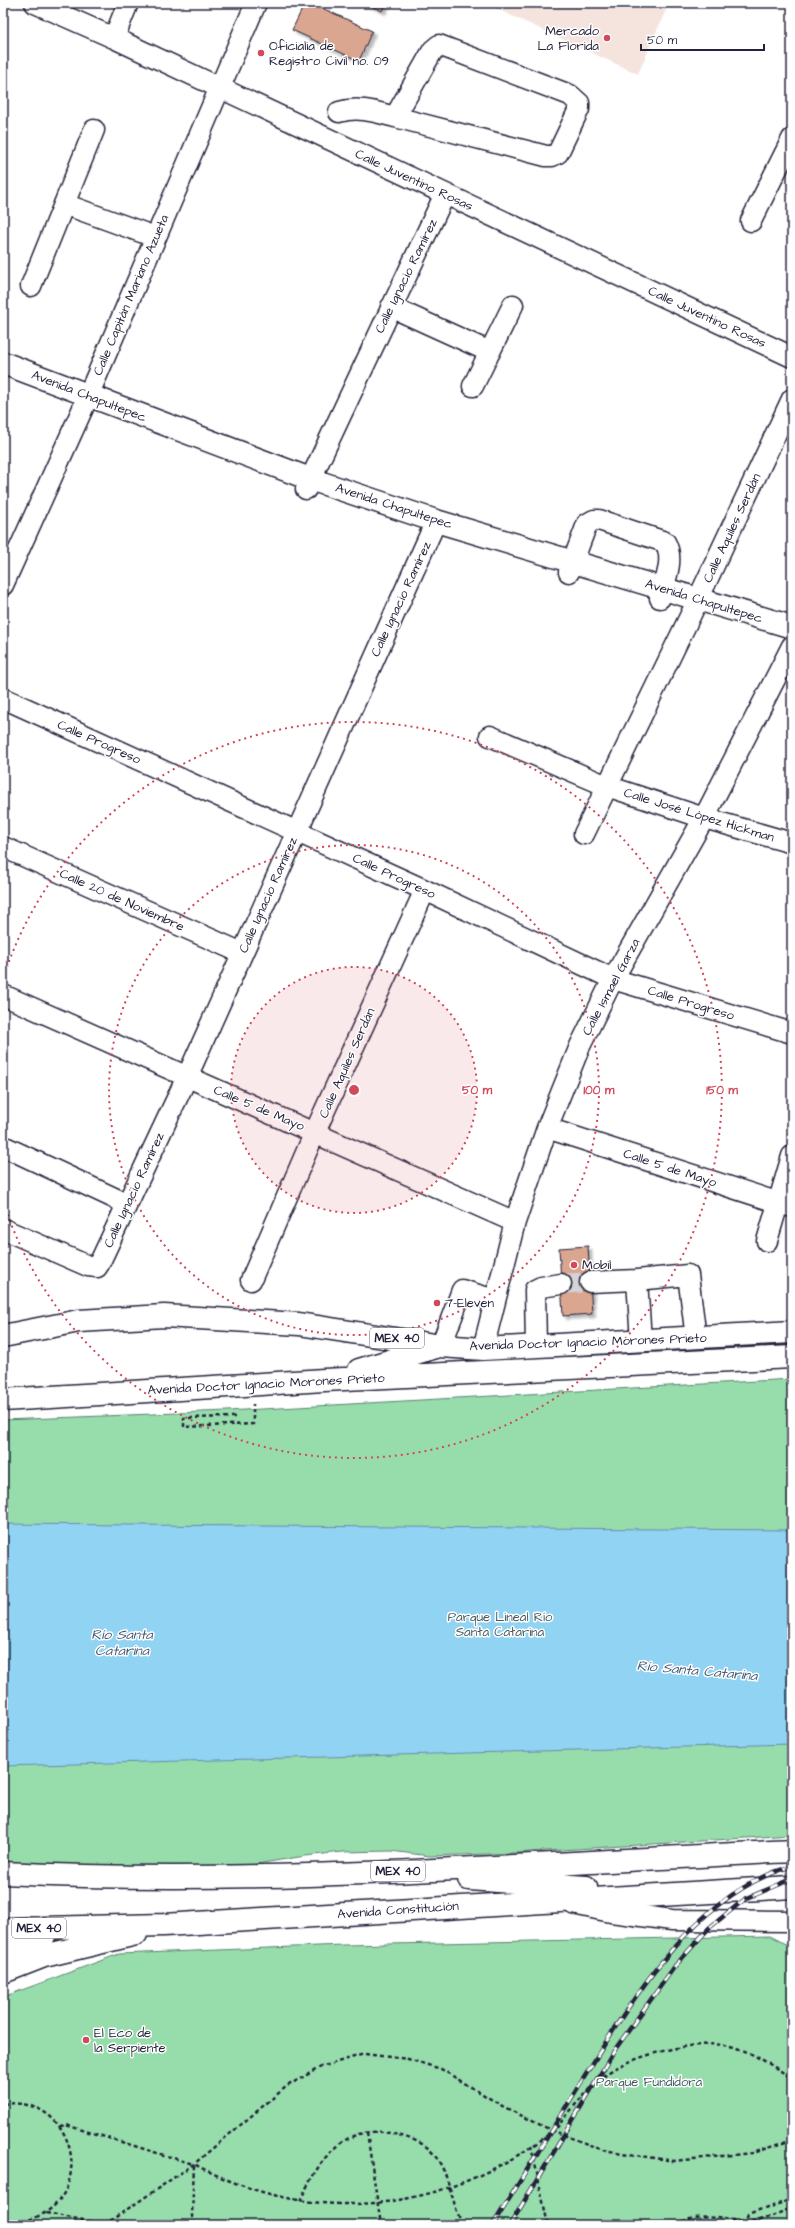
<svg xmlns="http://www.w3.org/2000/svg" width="795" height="2228" viewBox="0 0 795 2228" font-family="'Architects Daughter',sans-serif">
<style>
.built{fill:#f4e4dd}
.green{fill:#97ddab;stroke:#5c8073}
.water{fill:#91d3f3;stroke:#658ca9}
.building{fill:#daa68f;stroke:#22223b;filter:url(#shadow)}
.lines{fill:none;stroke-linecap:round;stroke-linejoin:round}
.minor-tunnel{stroke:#d3d3d8;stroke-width:20;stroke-dasharray:20 10;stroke-linecap:butt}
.minor-casing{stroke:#22223b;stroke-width:23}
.major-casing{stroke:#22223b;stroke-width:25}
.highway-casing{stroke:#22223b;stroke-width:25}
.path{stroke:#22223b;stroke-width:2.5;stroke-dasharray:4 3;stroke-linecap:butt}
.minor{stroke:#fff;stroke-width:20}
.major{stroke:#fff;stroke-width:22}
.highway{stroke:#fff;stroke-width:22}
.rail-casing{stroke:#22223b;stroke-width:4.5}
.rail{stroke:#fff;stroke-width:3;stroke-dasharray:9;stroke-linecap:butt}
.path-bridge{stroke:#22223b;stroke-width:2.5;stroke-dasharray:4 3;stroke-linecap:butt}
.ring{fill:none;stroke:#d1495b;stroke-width:2;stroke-dasharray:2 4}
.poi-dot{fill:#d1495b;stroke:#fff;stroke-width:1.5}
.labels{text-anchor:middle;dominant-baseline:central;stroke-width:3;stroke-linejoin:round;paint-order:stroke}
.shield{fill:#fff;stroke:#646476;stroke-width:1}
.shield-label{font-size:12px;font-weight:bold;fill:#22223b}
.poi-label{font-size:13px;fill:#22223b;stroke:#fff;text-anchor:start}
.street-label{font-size:13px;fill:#22223b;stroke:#fff}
.park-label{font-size:13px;fill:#455a5d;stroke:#fff}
.water-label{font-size:14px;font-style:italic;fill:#435772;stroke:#fff}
.centre{fill:#d1495b;stroke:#fff;stroke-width:2}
.ring-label{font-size:12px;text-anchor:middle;font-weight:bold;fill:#d1495b;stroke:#fff;stroke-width:3;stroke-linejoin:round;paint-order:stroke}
</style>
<defs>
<filter id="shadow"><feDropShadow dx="3.5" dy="3.5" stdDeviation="1" flood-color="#0004"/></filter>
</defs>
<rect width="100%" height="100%" fill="#fff"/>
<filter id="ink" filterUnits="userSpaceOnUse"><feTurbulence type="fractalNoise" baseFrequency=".025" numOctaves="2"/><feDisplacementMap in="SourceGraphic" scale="8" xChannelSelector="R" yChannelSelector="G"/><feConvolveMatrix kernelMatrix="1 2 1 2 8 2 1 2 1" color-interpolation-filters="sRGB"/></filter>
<g filter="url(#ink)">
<path class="built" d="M484 3H669L638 74Z"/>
<path class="green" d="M792 1379V1835L514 1853 430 1856 391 1851 343 1852 305 1856 232 1868 3 1865V1420L227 1411Z
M770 1936 792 1947V2225H3V1997L119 1954 343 1945Z"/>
<path class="water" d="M3 1524 792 1530V1744L3 1766Z"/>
<path class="building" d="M305 3H311L372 31 359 61 292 30Z
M365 3H386L382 11Z
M588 1246 592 1314 563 1316 559 1248Z"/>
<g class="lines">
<path class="minor-tunnel" d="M561 1284 590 1282"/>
<defs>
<path id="minor" d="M35 3 114 38 792 357
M114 38 128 3
M339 112C358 106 376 112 395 117L546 156H552L558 153 579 109V103L570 95 439 45 433 50 395 117
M64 204 155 237
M751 221 792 139
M31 286 94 130
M391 307 490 352
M473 386 513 305
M306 489 445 194
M569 572 587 524 594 520H599L665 542C675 559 665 581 660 598
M3 585 83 408 256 3
M3 698 425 890 613 979 792 1033
M490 736 607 786 704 818 792 843
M584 834 694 608 792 399
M3 847 242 953
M3 995 515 1222
M547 1128 792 1207
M3 1146 127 1204
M3 1229 88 1266 97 1267 99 1264 187 1077 436 521
M767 1241 792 1156
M251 1280 315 1132 425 890
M637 1280 688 1275 696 1338
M590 1282 637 1280 641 1341
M441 1346 462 1290 495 1300
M536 1347 535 1290 541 1287 561 1284
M483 1349 515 1222 547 1128 580 1046 613 979 704 818 792 646
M573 1904 611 1912 672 1920 792 1921"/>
<path id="major" d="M3 363 310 479 436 521 792 627"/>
<path id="highway" d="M3 1336 79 1321 164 1316 299 1324 441 1346 483 1349 792 1332
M359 1370 436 1347
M3 1400 324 1380 792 1357
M3 1873C266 1886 529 1864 792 1851
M469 1879 586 1887
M3 1929 164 1925 792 1887
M3 1949 44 1936
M3 1972 44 1956 136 1934"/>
</defs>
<use href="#minor" class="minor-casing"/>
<use href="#major" class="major-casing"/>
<use href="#highway" class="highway-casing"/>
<path class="path" d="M235 1417 184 1418V1427L253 1424V1404
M3 2104C86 2093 102 2224 3 2223
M60 2126 66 2125 193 2164
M367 2133 381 2225
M531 2145 548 2225
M300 2201C319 2160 343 2122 394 2134 406 2137 421 2141 430 2150 450 2170 450 2201 463 2225
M46 2213 104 2224
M104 2225 194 2164 287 2086 321 2067 364 2054 408 2059 441 2069 504 2107 553 2131 603 2150 674 2161 752 2153 792 2140
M194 2225 192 2216 194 2164C313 2228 444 2214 552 2132 558 2128 562 2120 567 2115 579 2100 591 2085 606 2074 633 2055 698 2039 730 2046 753 2052 772 2066 792 2078
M676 2225C699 2210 726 2222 751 2221 764 2221 780 2212 792 2208"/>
<use href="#minor" class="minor"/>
<use href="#major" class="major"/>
<use href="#highway" class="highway"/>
<defs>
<path id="rail" d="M493 2225C521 2180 549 2134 577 2089 630 2003 690 1896 792 1866
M510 2225 616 2048 675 1966 709 1928 745 1899 792 1879"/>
</defs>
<use href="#rail" class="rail-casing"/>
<use href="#rail" class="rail"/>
<path class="path-bridge" d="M744 2225 748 2215 792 2199"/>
</g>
</g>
<circle cx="354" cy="1090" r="123" fill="#d1495b" fill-opacity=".12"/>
<g class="ring">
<circle cx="354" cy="1090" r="123"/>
<circle cx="354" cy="1090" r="245"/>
<path d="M3 979A368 368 0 1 1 3 1201"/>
</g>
<g class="poi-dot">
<circle cx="607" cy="38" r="4"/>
<circle cx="261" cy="53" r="4"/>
<circle cx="574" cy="1265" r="4"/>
<circle cx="437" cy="1303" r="4"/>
<circle cx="86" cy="2040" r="4"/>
</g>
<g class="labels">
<g class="shield">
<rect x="370" y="1328" width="54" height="20" rx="3"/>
<rect x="371" y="1861" width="54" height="20" rx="3"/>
<rect x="12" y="1918" width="54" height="20" rx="3"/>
</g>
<g class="shield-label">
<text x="397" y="1338">MEX 40</text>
<text x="398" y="1871">MEX 40</text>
<text x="39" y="1928">MEX 40</text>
</g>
<g class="poi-label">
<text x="599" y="31" text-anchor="end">Mercado<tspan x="599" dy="15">La Florida</tspan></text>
<text x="269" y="46">Oficialia de<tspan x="269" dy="15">Registro Civil no. 09</tspan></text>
<text x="582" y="1265">Mobil</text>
<text x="445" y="1303">7-Eleven</text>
<text x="94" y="2033">El Eco de<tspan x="94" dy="15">la Serpiente</tspan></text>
</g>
<g class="street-label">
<text transform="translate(414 180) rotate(25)">Calle Juventino Rosas</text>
<text transform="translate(406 276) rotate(-64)">Calle Ignacio Ramírez</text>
<text transform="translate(131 295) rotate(-67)">Calle Capitán Mariano Azueta</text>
<text transform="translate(707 317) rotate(25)">Calle Juventino Rosas</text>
<text transform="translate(89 396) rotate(21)">Avenida Chapultepec</text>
<text transform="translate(394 506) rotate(18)">Avenida Chapultepec</text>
<text transform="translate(732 528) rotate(-65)">Calle Aquiles Serdán</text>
<text transform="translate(401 599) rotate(-65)">Calle Ignacio Ramírez</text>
<text transform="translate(704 601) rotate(17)">Avenida Chapultepec</text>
<text transform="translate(99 742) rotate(24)">Calle Progreso</text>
<text transform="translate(699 815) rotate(17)">Calle José López Hickman</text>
<text transform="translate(394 876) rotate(25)">Calle Progreso</text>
<text transform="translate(268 895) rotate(-66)">Calle Ignacio Ramírez</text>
<text transform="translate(122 900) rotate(24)">Calle 20 de Noviembre</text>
<text transform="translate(611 987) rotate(-62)">Calle Ismael Garza</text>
<text transform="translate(691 1003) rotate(17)">Calle Progreso</text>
<text transform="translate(347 1063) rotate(-66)">Calle Aquiles Serdán</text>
<text transform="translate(259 1108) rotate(23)">Calle 5 de Mayo</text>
<text transform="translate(670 1168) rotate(18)">Calle 5 de Mayo</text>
<text transform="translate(134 1190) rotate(-65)">Calle Ignacio Ramírez</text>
<text transform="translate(588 1342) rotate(-2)">Avenida Doctor Ignacio Morones Prieto</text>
<text transform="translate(266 1384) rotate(-3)">Avenida Doctor Ignacio Morones Prieto</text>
<text transform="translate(398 1910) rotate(-4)">Avenida Constitución</text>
</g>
<g class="park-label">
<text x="500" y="1617">Parque Lineal Río<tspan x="500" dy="15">Santa Catarina</tspan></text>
<text x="649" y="2082">Parque Fundidora</text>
</g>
<g class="water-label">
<text x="122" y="1635">Río Santa<tspan x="122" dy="16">Catarina</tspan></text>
<text transform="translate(697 1671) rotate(5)">Río Santa Catarina</text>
</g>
</g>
<circle cx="354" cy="1090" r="6" class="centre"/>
<g class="ring-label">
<text x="477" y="1094">50 m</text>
<text x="599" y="1094">100 m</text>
<text x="722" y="1094">150 m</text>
</g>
<rect width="795" height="2228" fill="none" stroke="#fff" stroke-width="16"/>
<rect x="8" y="8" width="779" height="2212" fill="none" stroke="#22223b" stroke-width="1.5" filter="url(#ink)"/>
<path d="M641 44v6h123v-6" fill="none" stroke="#22223b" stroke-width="2"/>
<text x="647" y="44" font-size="12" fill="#22223b" stroke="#ffffff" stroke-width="3" paint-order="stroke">50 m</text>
</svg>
